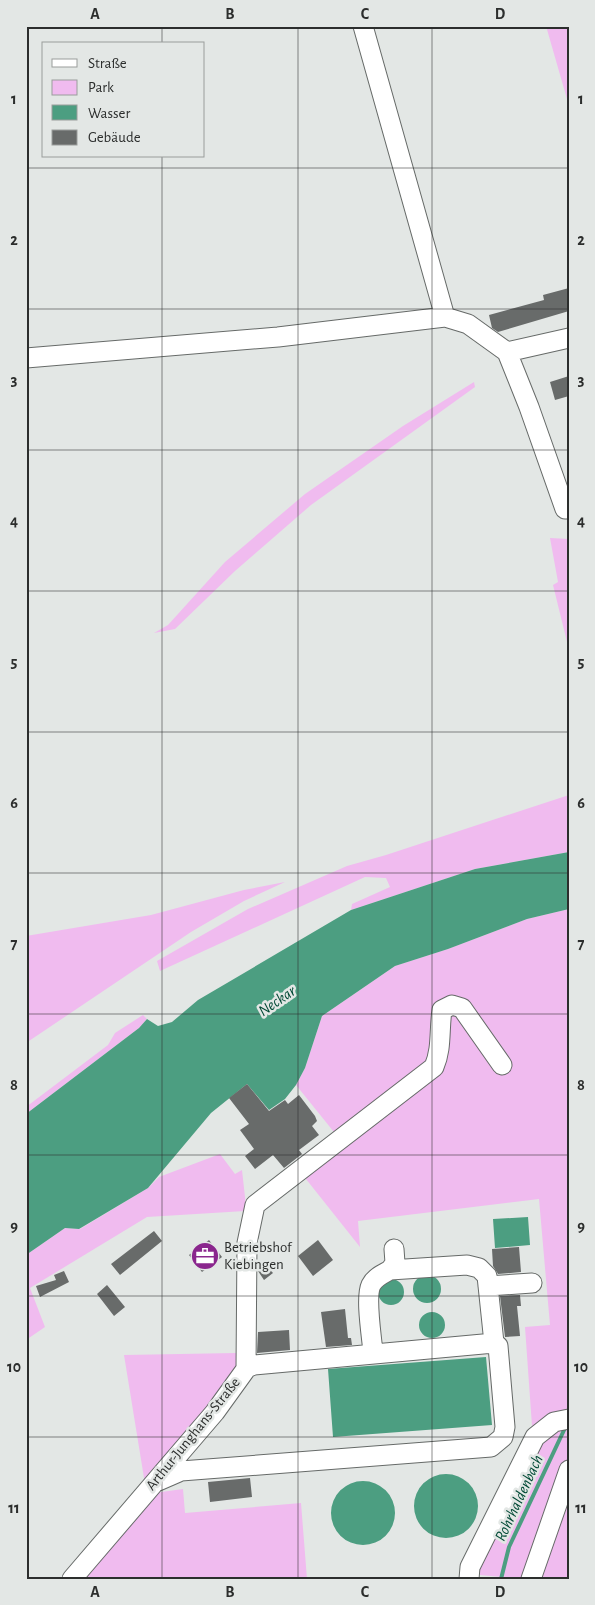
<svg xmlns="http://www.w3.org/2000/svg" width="595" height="1605" viewBox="0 0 595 1605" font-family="'Alegreya Sans',sans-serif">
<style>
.green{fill:#f0bbef}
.water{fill:#4c9e81}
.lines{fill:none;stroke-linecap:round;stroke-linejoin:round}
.stream{stroke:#4c9e81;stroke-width:4}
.building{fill:#686b6a}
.minor-casing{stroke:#666a68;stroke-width:21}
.minor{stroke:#fff;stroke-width:19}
.grid{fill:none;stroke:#2c2e2d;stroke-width:1;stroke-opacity:0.55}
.labels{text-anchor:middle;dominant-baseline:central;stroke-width:5;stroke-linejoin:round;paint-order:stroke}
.poi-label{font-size:15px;fill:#2c2e2d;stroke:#e3e7e5;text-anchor:start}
.street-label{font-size:15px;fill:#2c2e2d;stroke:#e3e7e5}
.water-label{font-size:16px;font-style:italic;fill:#004935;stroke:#e3e7e5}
.neatline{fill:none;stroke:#2c2e2d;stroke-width:2}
.grid-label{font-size:16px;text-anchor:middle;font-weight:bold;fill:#2c2e2d}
</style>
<rect width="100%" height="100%" fill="#e3e7e5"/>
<path class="green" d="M546 26H569V106Z
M474 382 475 387 311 505 235 571 175 629 154 633 168 625 225 562 305 494 403 426Z
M550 538 569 539V650L553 585 558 582Z
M569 795V852L475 869 351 910 352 904 390 887 386 878 365 877 160 971 157 961 248 909 347 866 386 855Z
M285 882 244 901 191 932 26 1043V936L151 915 244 890Z
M569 909V1412L554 1414 532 1426 525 1327 550 1325 539 1199 358 1221 360 1247 302 1174 342 1142 296 1085 305 1068 322 1016 395 966 448 949 527 919Z
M143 1015 147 1019 139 1028 26 1114V1107L108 1045 115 1033Z
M220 1154 235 1174 242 1170 246 1206 245 1211 147 1217 30 1288 45 1327 26 1340V1255L65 1228 80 1229 148 1188 159 1177Z
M236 1353 238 1370 145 1484 124 1355Z
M569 1423V1458L522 1579 480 1575 479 1567 538 1443Z
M569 1484V1579H538Z
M183 1489 185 1513 301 1503 307 1579H79L154 1493Z"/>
<path class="water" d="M569 852V909L527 919 448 949 395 966 322 1016 305 1068 296 1085 285 1099 269 1110 247 1084 211 1113 148 1188 79 1229 65 1228 26 1255V1114L139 1028 147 1019 158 1026 172 1022 198 1000 351 910 475 869Z
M528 1217 530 1245 495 1248 493 1219Z
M413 1289a14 14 0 1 1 28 0a14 14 0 1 1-28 0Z
M378 1292a13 13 0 1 1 26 0a13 13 0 1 1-26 0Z
M419 1325a13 13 0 1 1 26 0a13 13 0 1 1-26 0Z
M486 1357 492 1425 333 1437 328 1369Z
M414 1506a32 32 0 1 1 64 0a32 32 0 1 1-64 0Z
M331 1513a32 32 0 1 1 64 0a32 32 0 1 1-64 0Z"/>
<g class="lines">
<path class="stream" d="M501 1579 509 1547 565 1428"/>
</g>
<path class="building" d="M569 288V311L498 332 492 328 489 315 544 300 543 295Z
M569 376V396L555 400 550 382Z
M247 1084 269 1111 285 1100 288 1104 299 1095 315 1116 317 1121 312 1126 319 1135 299 1150 302 1154 284 1168 273 1155 255 1169 245 1156 254 1149 240 1130 249 1124 229 1098Z
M154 1231 162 1241 120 1275 111 1264Z
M209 1240 222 1257 202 1272 189 1255Z
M318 1240 333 1260 313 1276 298 1256Z
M519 1247 521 1272 498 1274 493 1266 492 1249Z
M266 1265 273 1273 264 1280 258 1271Z
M64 1271 69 1282 40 1297 36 1286 56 1280 54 1275Z
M107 1285 125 1307 114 1316 97 1294Z
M520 1295 521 1306H517L520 1336 505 1337 500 1296Z
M345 1309 348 1338H351L352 1345 326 1347 321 1312Z
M289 1330 290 1350 257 1353 258 1332Z
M250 1478 252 1497 210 1502 208 1482Z"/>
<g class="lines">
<defs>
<path id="minor" d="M363 26 445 317
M507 352 529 407 565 509
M26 358 278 337 445 317 468 324 507 352 569 338
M390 1270 395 1263 394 1249
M488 1286 532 1283
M246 1368 254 1365 494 1343 487 1276 479 1268 467 1265 390 1270C383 1274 375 1277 371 1285 365 1298 372 1338 373 1353
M158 1481 181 1471 491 1447 503 1437 505 1427 498 1346 494 1343
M72 1579 215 1412 246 1369 247 1243 255 1205 434 1067C442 1049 439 1030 442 1010L452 1005 462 1008 502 1065
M469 1579 470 1567 535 1437 554 1422 569 1419
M531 1579 569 1470"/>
</defs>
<use href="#minor" class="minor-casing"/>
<use href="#minor" class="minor"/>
</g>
<path class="grid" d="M162 26V44M298 26V1579M432 26V1579M162 156V1579M26 168H569M26 309H569M26 450H569M26 591H569M26 732H569M26 873H569M26 1014H569M26 1155H569M26 1296H569M26 1437H569"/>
<defs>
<symbol id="office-disc" viewBox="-11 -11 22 22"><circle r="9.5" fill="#8a268d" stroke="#e3e7e5"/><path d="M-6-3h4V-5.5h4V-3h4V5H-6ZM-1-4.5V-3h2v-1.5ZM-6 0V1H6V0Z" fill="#fff"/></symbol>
</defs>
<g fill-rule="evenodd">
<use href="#office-disc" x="189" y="1240" width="32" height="32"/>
</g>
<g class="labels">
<g class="poi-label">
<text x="224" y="1247">Betriebshof<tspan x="224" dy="17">Kiebingen</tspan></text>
</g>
<g class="street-label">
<text transform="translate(193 1434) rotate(-51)">Arthur-Junghans-Straße</text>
</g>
<g class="water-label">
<text transform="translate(277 1001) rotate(-35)">Neckar</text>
<text transform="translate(519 1498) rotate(-65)">Rohrhaldenbach</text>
</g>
</g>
<rect width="595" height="1605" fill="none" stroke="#e3e7e5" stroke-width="55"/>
<rect x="42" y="42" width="162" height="115" fill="#e3e7e5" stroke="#9a9d9b"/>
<rect x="52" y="59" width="25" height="8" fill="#ffffff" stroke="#9a9d9b"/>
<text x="88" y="68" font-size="15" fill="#2c2e2d">Straße</text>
<rect x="52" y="80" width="25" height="15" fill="#f0bbef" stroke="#9a9d9b"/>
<text x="88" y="92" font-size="15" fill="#2c2e2d">Park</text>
<rect x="52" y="105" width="25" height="15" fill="#4c9e81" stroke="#9a9d9b"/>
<text x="88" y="118" font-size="15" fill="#2c2e2d">Wasser</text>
<rect x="52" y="130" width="25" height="15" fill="#686b6a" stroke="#9a9d9b"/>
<text x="88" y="142" font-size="15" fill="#2c2e2d">Gebäude</text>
<rect x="28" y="28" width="540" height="1550" class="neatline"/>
<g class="grid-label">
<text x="95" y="19">A</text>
<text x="230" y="19">B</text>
<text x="365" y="19">C</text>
<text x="500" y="19">D</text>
<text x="14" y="104">1</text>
<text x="581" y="104">1</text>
<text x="14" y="245">2</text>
<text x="581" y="245">2</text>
<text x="14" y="385">3</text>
<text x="581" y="385">3</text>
<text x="14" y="526">4</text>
<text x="581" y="526">4</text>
<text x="14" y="667">5</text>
<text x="581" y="667">5</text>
<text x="14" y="808">6</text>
<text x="581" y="808">6</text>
<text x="14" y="949">7</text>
<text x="581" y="949">7</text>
<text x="14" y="1090">8</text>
<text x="581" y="1090">8</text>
<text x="14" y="1231">9</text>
<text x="581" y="1231">9</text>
<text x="14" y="1372">10</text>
<text x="581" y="1372">10</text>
<text x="14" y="1513">11</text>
<text x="581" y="1513">11</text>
<text x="95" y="1597">A</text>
<text x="230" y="1597">B</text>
<text x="365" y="1597">C</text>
<text x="500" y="1597">D</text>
</g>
</svg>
